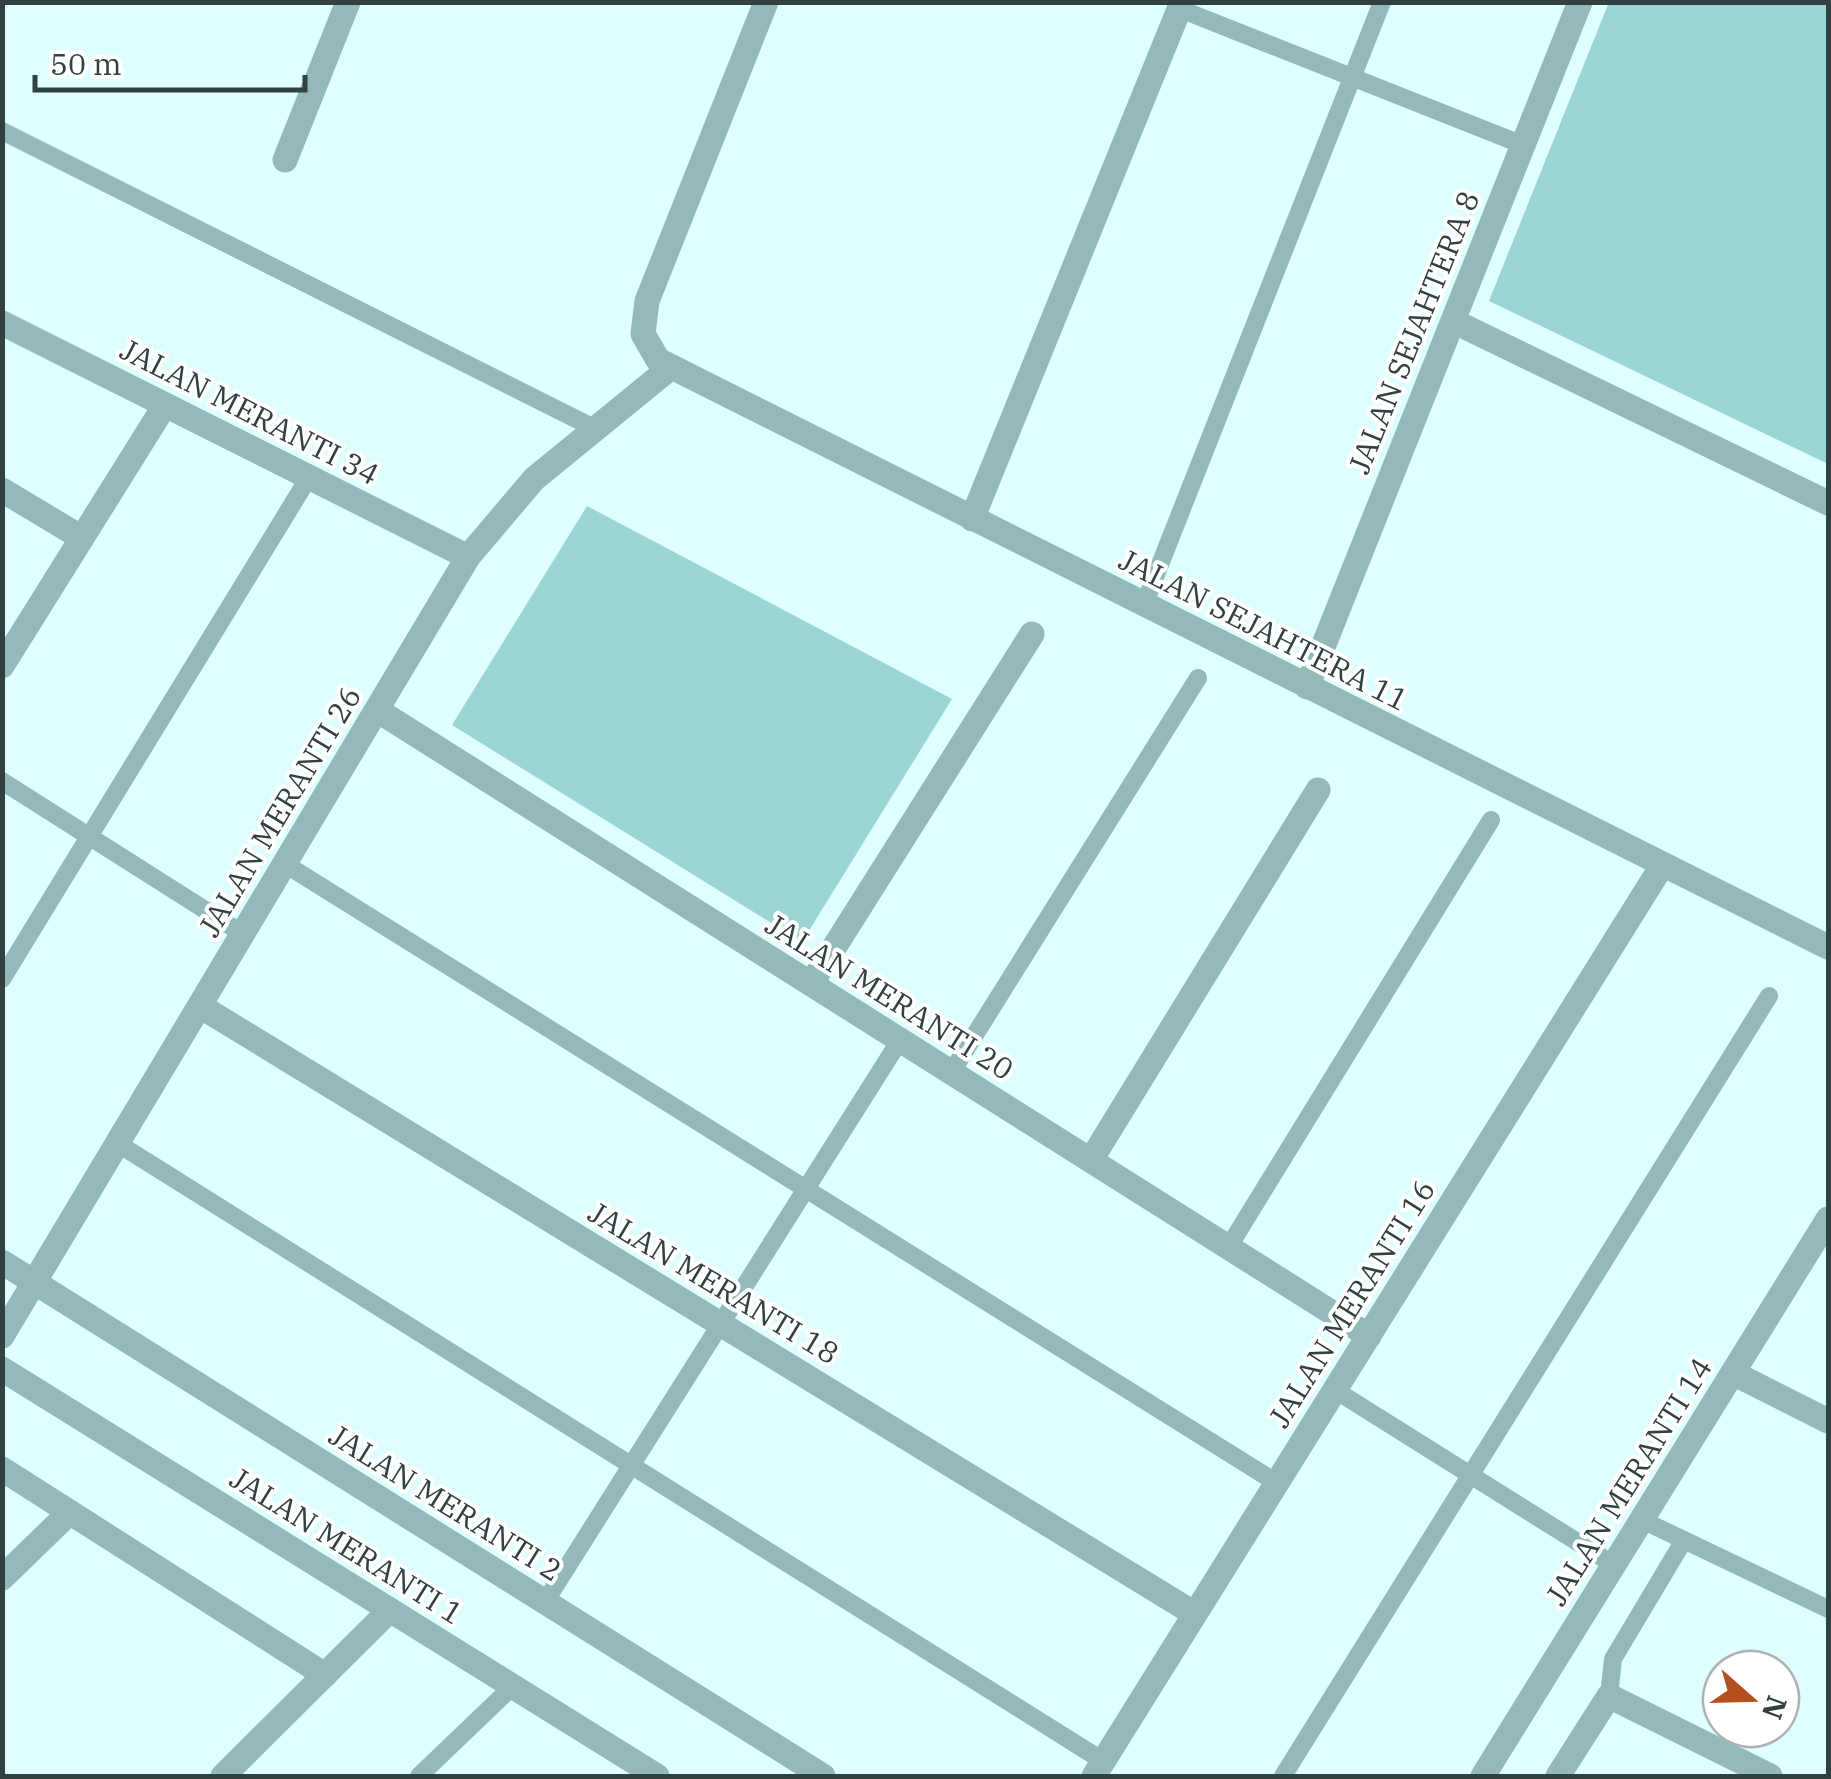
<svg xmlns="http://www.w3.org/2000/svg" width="1831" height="1779" viewBox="0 0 1831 1779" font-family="'IBM Plex Serif',serif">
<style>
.green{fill:#9cd5d6}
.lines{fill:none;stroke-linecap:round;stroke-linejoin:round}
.service{stroke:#94b9b9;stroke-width:18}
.minor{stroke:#94b9b9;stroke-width:25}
.tertiary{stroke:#94b9b9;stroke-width:25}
.labels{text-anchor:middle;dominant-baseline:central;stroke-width:8;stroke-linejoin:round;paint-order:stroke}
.street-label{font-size:30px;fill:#314141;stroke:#fff}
</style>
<rect width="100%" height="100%" fill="#defeff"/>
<path class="green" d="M1609 2 1828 3V464L1489 301Z
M587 506 952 699 802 942 452 725Z"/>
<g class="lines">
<path class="service" d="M1180 9 1523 145
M2 131 592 427
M1144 605 1382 2
M2 781 243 934
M285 864 1277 1483
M2 979 309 477
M951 1073 1198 678
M117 1143 1103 1761
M1228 1248 1491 820
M1335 1390 1614 1565
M1642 1520 1828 1609
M545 1602 900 1040
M1609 1696 1613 1659 1684 1540
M419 1776 513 1686
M1283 1776 1769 996"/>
<path class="minor" d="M766 2 647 301 643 334 658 360 1828 947
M285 160 348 2
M1453 321 1828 503
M2 323 468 557
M2 490 82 538
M972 519 1182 2
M2 666 165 405
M1307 687 1580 2
M377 710 1369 1336
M811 984 1032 634
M200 1006 1195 1614
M1091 1160 1318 790
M2 1262 823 1776
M2 1336 468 557 534 479 670 368
M1733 1373 1828 1421
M2 1469 325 1675
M2 1578 70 1512
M223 1776 390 1610
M1094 1776 1663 864
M1483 1776 1828 1219
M1558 1776 1609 1696 1770 1776"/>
<path class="tertiary" d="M2 1369 657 1776"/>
</g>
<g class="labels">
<g class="street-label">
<text transform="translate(1413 332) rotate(-68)">JALAN SEJAHTERA 8</text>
<text transform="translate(250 411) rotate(27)">JALAN MERANTI 34</text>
<text transform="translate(1264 629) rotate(27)">JALAN SEJAHTERA 11</text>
<text transform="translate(279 811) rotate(-59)">JALAN MERANTI 26</text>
<text transform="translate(890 996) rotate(32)">JALAN MERANTI 20</text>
<text transform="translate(714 1282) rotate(31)">JALAN MERANTI 18</text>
<text transform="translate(1351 1303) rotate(-58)">JALAN MERANTI 16</text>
<text transform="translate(1628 1481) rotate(-58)">JALAN MERANTI 14</text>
<text transform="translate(446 1502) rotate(32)">JALAN MERANTI 2</text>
<text transform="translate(347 1545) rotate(32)">JALAN MERANTI 1</text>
</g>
</g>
<rect width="1831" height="1779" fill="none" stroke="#314141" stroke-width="10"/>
<g transform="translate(1751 1699) rotate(110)"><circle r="48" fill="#ffffff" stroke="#adb3b3" stroke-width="2.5"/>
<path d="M0-8L18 38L0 25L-18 38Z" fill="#b5501e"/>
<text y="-15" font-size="28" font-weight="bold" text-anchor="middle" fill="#314141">N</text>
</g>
<path d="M35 75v15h270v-15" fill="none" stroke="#314141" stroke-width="5"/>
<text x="50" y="75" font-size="30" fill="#314141" stroke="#ffffff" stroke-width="8" paint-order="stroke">50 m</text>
</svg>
